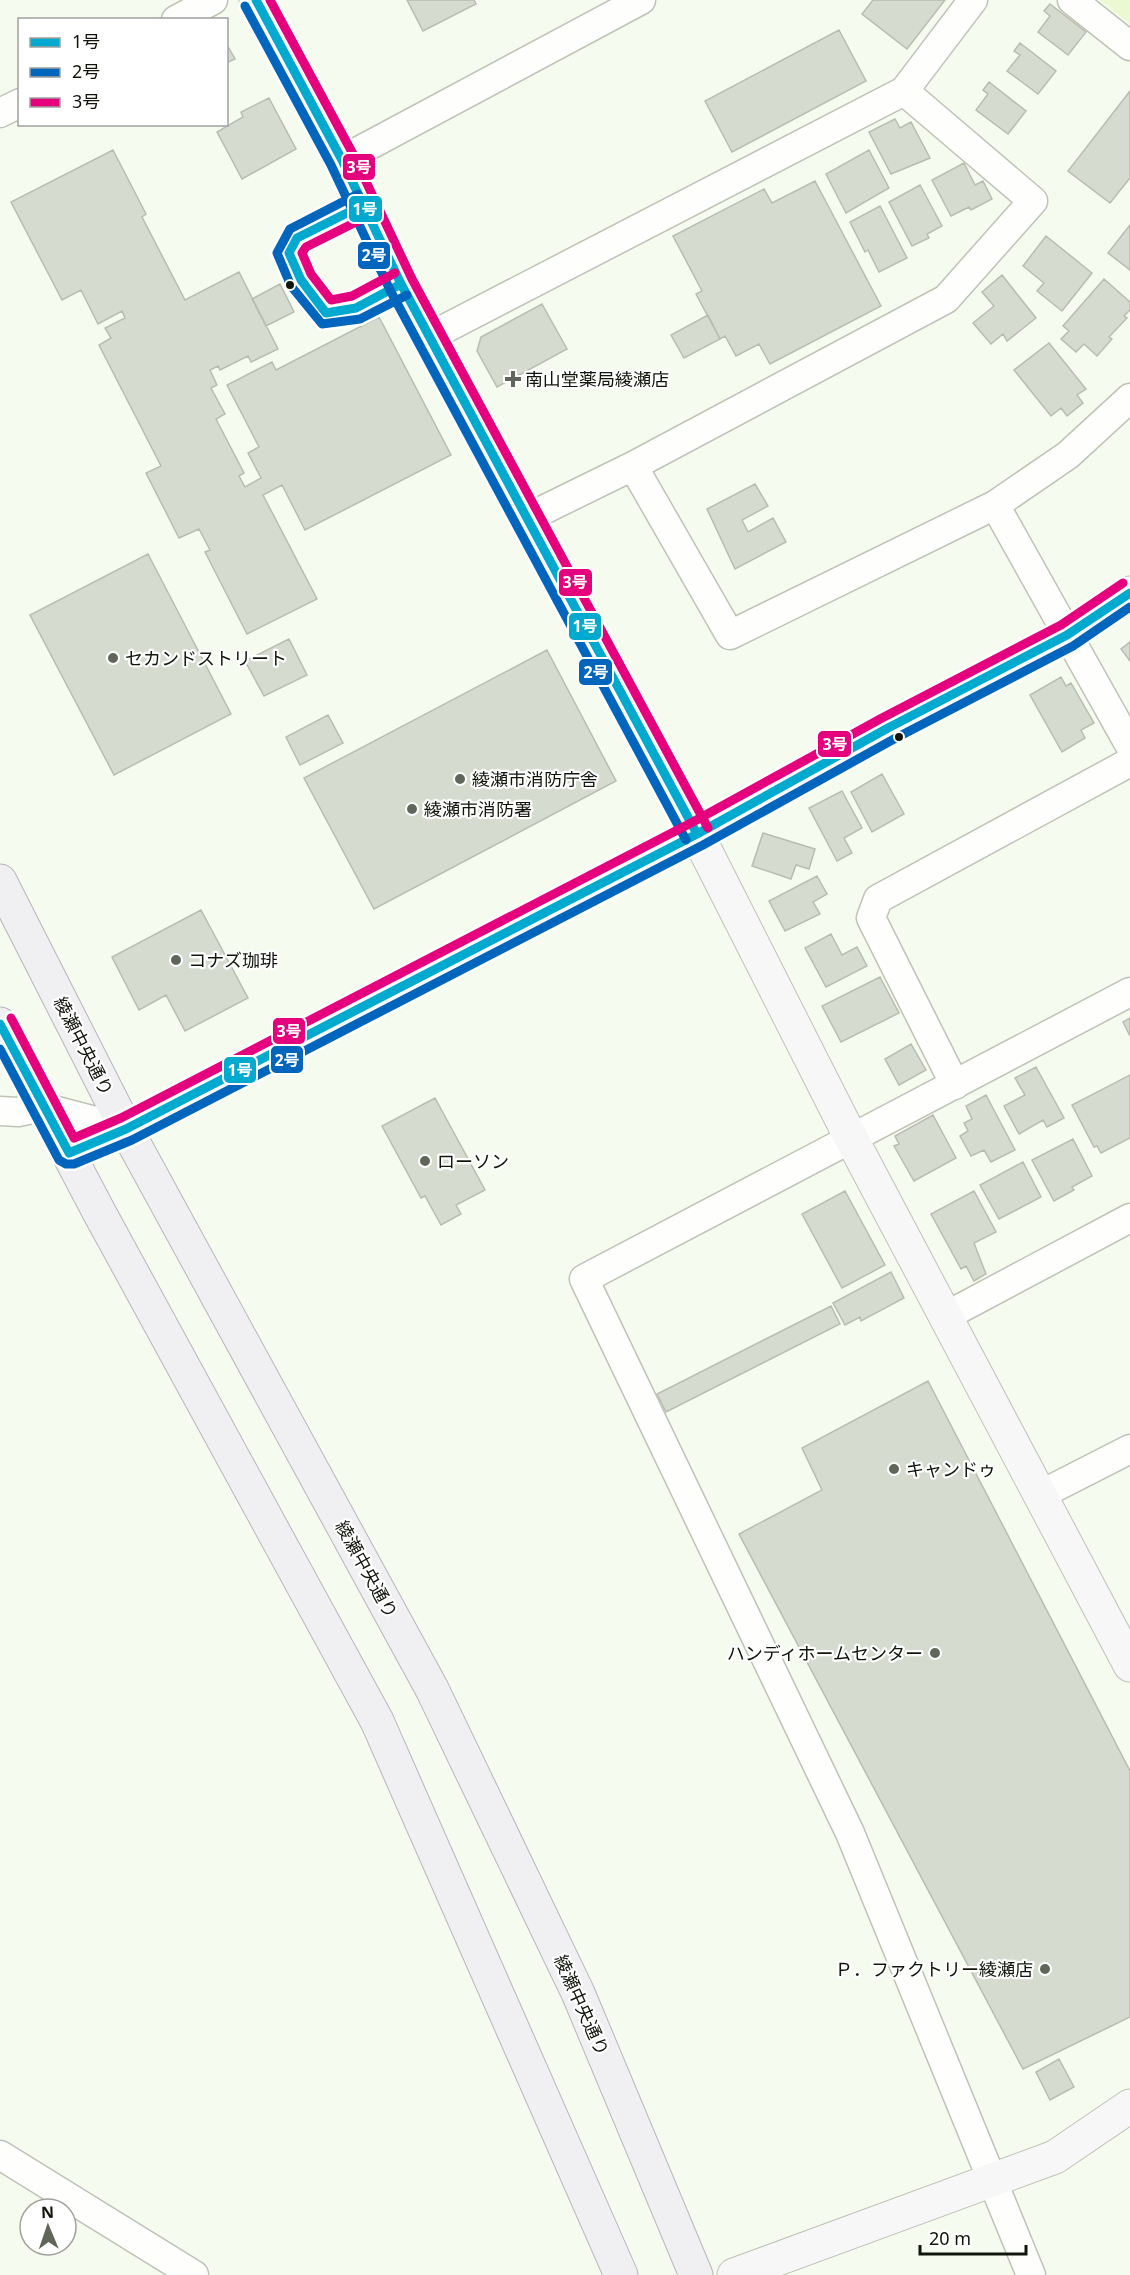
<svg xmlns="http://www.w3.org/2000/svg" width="1130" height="2275" viewBox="0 0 1130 2275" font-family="'Noto Sans','Noto Sans JP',sans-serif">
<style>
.green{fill:#eaf9d2}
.building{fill:#d6dbd0;stroke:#b8bdb2;stroke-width:1.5}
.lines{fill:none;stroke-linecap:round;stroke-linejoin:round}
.lane-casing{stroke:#bec3b8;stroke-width:17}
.street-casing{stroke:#bec3b8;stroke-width:31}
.secondary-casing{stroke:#bec3b8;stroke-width:35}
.primary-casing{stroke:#b5b6ba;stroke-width:35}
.lane{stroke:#fefefd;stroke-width:15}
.street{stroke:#fefefd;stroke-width:28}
.secondary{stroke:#f7f7f8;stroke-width:33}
.primary{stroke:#f0f0f3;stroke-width:33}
.bus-1-casing{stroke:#fff;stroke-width:14}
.bus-2-casing{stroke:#fff;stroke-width:14}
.bus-3-casing{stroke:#fff;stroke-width:14}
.bus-1{stroke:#00a9ce;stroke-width:9}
.bus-2{stroke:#0065bd;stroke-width:9}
.bus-3{stroke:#e5007d;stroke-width:9}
.bus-dot{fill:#11150b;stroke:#fff;stroke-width:2}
.poi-dot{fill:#61665b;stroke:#fff;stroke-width:2}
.labels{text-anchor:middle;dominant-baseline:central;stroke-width:4.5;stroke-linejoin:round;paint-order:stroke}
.poi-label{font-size:18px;fill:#11150b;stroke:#fff;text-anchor:start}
.street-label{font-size:18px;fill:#11150b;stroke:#fff}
.line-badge{stroke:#fff;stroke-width:2}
.badge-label{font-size:16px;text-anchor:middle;font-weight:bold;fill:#fff}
</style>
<rect width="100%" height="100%" fill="#f6fbf0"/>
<path class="green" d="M1100 0H1130V24Z"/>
<path class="building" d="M407 0H474L476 4 423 31Z
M873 0H945L907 49 862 14Z
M1050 4 1086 32 1068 55 1038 32 1050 16 1044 11Z
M839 30 866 81 732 152 705 101Z
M226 43 235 59 226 63Z
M1020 43 1056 71 1038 94 1007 71 1020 55 1014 51Z
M989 82 1026 111 1008 134 976 110 988 94 983 90Z
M1130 91V178L1110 203 1068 171Z
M269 98 296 149 242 179 217 132 243 117 241 112Z
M895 119 900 128 911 122 930 158 891 174 869 132Z
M113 150 146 214 142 217 185 300 239 272 278 349 251 362 248 356 220 370 218 366 210 370 217 385 211 388 225 414 216 419 244 473 239 476 245 487 261 478 248 453 259 447 227 385 272 362 276 370 379 317 451 455 305 530 282 485 263 495 317 599 247 634 205 552 210 550 199 529 179 538 146 473 161 466 99 345 111 338 105 328 125 318 122 311 98 324 81 290 62 300 11 202Z
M869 150 889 188 846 213 826 174Z
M964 163 975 185 983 181 992 199 971 210 969 207 951 216 932 180Z
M815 181 881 306 770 364 759 344 736 356 725 336 720 339 696 294 702 291 673 236 764 189 772 203Z
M920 185 942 226 927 234 929 238 912 246 889 202Z
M880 206 907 258 879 272 868 250 865 252 850 222Z
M1130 225V270L1108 253Z
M1046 236 1092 273 1062 311 1037 291 1044 283 1023 266Z
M1002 275 1036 318 1007 341 1003 334 991 344 973 323 994 306 982 292Z
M1104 279 1130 302V310L1124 316 1127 318 1109 337 1112 339 1097 356 1084 344 1076 352 1061 339 1069 331 1063 326Z
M280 284 294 312 266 326 252 299Z
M542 304 567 349 497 387 477 351 481 337Z
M708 315 720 339 684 358 671 335Z
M1049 343 1086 389 1077 395 1083 403 1067 416 1061 408 1051 416 1014 370Z
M755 484 768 506 742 520 748 532 773 518 786 542 735 569 707 509Z
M148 554 231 714 114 775 30 615Z
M289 639 307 675 264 696 245 661Z
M1130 642V661L1121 649Z
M547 650 616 781 374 909 304 778Z
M1061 677 1066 686 1071 683 1094 723 1081 730 1085 738 1062 752 1030 695Z
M328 715 343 743 300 765 286 737Z
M882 774 904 814 872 832 851 792Z
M842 791 862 828 844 838 852 853 837 861 809 808Z
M763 833 815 849 809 869 796 865 791 879 752 866Z
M817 876 827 894 813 902 820 914 785 931 769 901Z
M201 910 248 998 185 1031 166 995 139 1010 112 957Z
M831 934 842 955 857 947 867 966 826 987 805 948Z
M880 977 899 1013 841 1042 822 1006Z
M1130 1018V1036L1123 1022Z
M911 1044 926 1070 899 1085 885 1059Z
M1036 1067 1064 1118 1047 1127 1043 1120 1019 1134 1004 1106 1025 1095 1015 1078Z
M1130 1075V1138L1101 1153 1097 1146 1094 1147 1072 1105Z
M986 1095 1015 1150 991 1162 984 1150 971 1156 960 1136 968 1131 964 1123 972 1119 966 1106Z
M435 1098 485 1190 456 1205 461 1214 441 1225 425 1196 421 1198 382 1126Z
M933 1115 956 1158 914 1181 894 1146 899 1144 895 1136Z
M1073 1139 1092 1176 1072 1187 1074 1190 1054 1201 1032 1160Z
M1023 1162 1041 1197 999 1219 980 1185Z
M845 1191 885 1265 842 1288 802 1214Z
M974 1191 996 1232 974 1243 986 1274 974 1281 966 1266 961 1269 931 1214Z
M891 1272 904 1298 861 1321 860 1317 845 1325 833 1303Z
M831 1306 840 1324 666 1412 657 1394Z
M928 1381 1130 1771V2017L1023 2069 739 1534 822 1490 802 1448Z
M1059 2059 1074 2087 1050 2100 1036 2072Z"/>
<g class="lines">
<defs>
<path id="lane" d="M363 205 297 238 289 253 301 280 326 313 356 308 401 284"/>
<path id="street" d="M1072 0 1130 46
M176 20 213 0
M904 91 973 0
M0 113 20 103
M342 160 641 0
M429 337 904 91 1033 201 946 299 633 466 527 518
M633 466 730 635 995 505 1068 455 1130 398
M995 505 1130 746
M955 1085 871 918 878 899 1130 762
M0 1111 18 1112 42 1107 126 1129
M946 1316 1130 1218
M1040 1495 1130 1449
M0 2155 194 2275
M1031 2275 850 1833 584 1279 1130 992"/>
<path id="secondary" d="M256 0 342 160 401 284 697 834 851 1138 1130 1665
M69 1153 126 1129 697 834 888 728 1067 635 1130 593
M734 2275 1055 2157 1130 2106"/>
<path id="primary" d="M0 881 126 1129 432 1689 578 1993 696 2275
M0 1024 99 1212 377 1721 621 2275"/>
</defs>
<use href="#lane" class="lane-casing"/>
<use href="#street" class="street-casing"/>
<use href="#secondary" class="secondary-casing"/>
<use href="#primary" class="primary-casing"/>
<use href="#lane" class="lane"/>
<use href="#street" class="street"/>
<use href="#secondary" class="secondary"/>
<use href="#primary" class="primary"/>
<defs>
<path id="bus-1" d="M256 0 342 160 401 284 697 834
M363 205 297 238 289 253 301 280 326 313 356 308 401 284
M0 1024 69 1153 126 1129 697 834 888 728 1067 635 1130 593"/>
<path id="bus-2" d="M245 6 331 165 390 290 686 840
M358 194 290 229 277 253 291 286 322 324 360 319 407 295
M0 1049 59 1160 66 1164H74L132 1140 703 845 894 739 1073 646 1130 607"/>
<path id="bus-3" d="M270 0 353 154 412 279 708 828
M368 216 306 247 302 253 311 274 331 300 352 296 395 273
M11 1018 74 1138 121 1118 691 823 882 718 1061 625 1123 583"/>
</defs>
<use href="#bus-1" class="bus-1-casing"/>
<use href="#bus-2" class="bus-2-casing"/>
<use href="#bus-3" class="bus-3-casing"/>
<use href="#bus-1" class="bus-1"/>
<use href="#bus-2" class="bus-2"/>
<use href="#bus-3" class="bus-3"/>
</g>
<g class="bus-dot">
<circle cx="290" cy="285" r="5"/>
<circle cx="899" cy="737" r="5"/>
</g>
<g class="poi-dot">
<path d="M510 370h6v6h6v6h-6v6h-6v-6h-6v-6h6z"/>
<circle cx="113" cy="658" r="6"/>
<circle cx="460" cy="779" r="6"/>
<circle cx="412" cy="809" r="6"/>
<circle cx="176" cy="960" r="6"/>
<circle cx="425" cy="1161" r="6"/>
<circle cx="894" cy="1469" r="6"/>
<circle cx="935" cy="1653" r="6"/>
<circle cx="1045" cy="1969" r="6"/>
</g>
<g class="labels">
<g class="poi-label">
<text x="525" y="379">南山堂薬局綾瀬店</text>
<text x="125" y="658">セカンドストリート</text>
<text x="472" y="779">綾瀬市消防庁舎</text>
<text x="424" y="809">綾瀬市消防署</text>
<text x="188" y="960">コナズ珈琲</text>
<text x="437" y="1161">ローソン</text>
<text x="906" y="1469">キャンドゥ</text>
<text x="923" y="1653" text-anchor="end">ハンディホームセンター</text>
<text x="1033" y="1969" text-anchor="end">Ｐ．ファクトリー綾瀬店</text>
</g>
<g class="street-label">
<text transform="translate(84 1046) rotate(63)">綾瀬中央通り</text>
<text transform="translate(367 1569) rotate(61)">綾瀬中央通り</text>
<text transform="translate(582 2005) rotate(66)">綾瀬中央通り</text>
</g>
</g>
<g class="line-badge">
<rect x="342" y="153" width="34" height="28" rx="6" fill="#e5007d"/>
<rect x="348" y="195" width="35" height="28" rx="6" fill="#00a9ce"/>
<rect x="357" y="241" width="34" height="29" rx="6" fill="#0065bd"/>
<rect x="558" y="568" width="35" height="29" rx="6" fill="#e5007d"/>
<rect x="568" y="612" width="34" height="29" rx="6" fill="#00a9ce"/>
<rect x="578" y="658" width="35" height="28" rx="6" fill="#0065bd"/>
<rect x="817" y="730" width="35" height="28" rx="6" fill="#e5007d"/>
<rect x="272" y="1017" width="34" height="28" rx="6" fill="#e5007d"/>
<rect x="270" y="1045" width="34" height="29" rx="6" fill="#0065bd"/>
<rect x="223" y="1056" width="34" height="28" rx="6" fill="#00a9ce"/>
</g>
<g class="badge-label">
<text x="359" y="173">3号</text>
<text x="365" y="215">1号</text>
<text x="374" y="261">2号</text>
<text x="575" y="588">3号</text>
<text x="585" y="632">1号</text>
<text x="596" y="678">2号</text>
<text x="835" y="750">3号</text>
<text x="289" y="1037">3号</text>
<text x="287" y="1066">2号</text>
<text x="240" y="1076">1号</text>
</g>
<rect x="18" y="18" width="210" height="108" fill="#ffffff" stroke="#a0a19d" stroke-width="1.5"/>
<rect x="30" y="38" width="30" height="9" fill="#00a9ce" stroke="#a0a19d" stroke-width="1.5"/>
<text x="72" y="48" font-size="18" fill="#11150b">1号</text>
<rect x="30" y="68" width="30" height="9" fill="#0065bd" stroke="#a0a19d" stroke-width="1.5"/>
<text x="72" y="78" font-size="18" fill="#11150b">2号</text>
<rect x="30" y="98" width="30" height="9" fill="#e5007d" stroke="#a0a19d" stroke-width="1.5"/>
<text x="72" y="108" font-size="18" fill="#11150b">3号</text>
<g transform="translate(48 2227) rotate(358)"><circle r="28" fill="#ffffff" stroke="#a0a19d" stroke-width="1.5"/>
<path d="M0-4.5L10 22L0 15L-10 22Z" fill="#61665b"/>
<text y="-9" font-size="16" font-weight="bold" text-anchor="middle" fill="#11150b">N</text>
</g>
<path d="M920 2245v9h106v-9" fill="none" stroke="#11150b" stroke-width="3"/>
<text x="929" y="2245" font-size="18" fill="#11150b" stroke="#ffffff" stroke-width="4.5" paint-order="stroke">20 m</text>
</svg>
